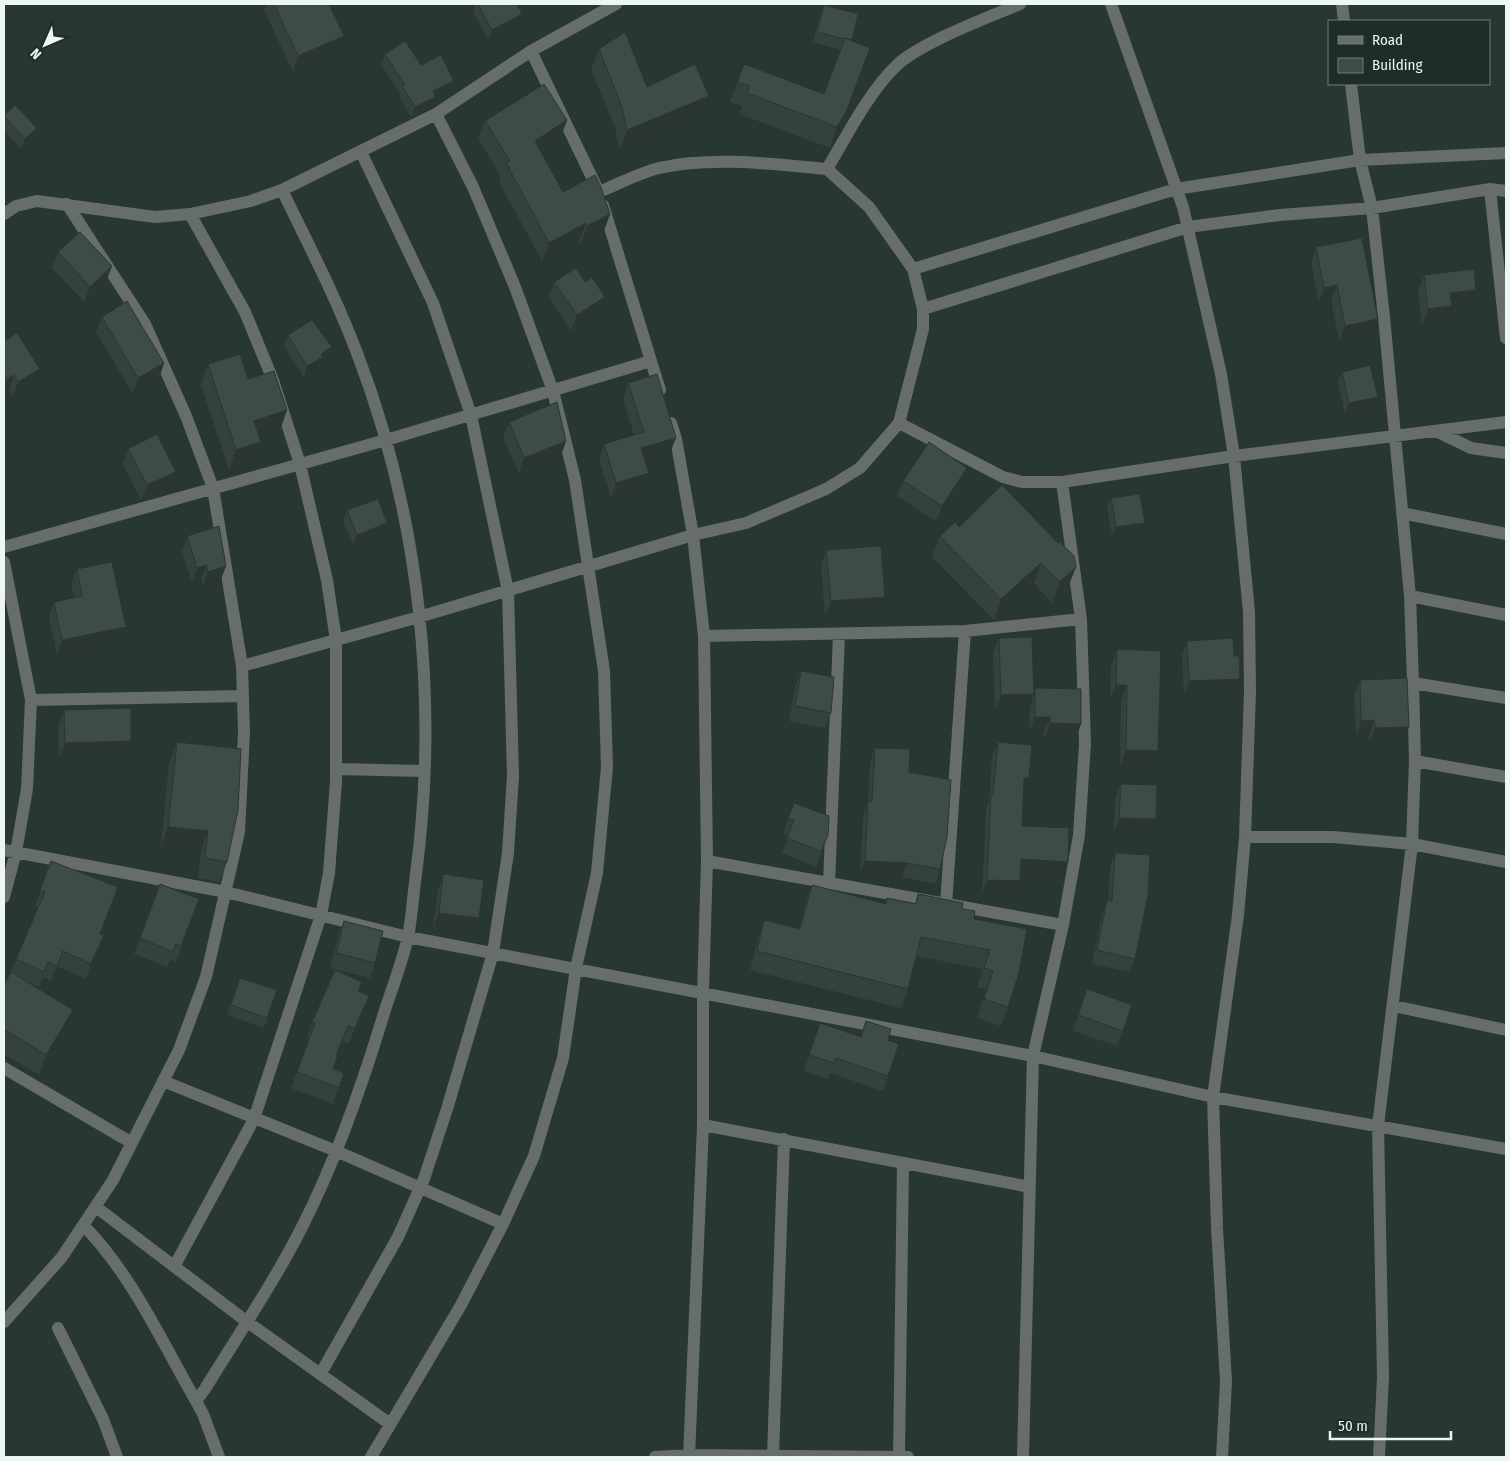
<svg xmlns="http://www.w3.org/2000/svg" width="1510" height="1461" viewBox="0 0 1510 1461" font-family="'Fira Sans Condensed',sans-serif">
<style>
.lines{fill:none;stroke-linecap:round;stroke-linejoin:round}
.minor{stroke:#676e6a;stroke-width:12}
.wall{fill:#34423b}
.shaded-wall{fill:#2b3630}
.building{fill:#3d4d45;stroke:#2b3630}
</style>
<rect width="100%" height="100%" fill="#283730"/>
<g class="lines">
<path class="minor" d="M1111 4 1183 207 1221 374 1234 456 1249 612 1250 692 1245 837 1238 915 1213 1097 1217 1228 1226 1381 1222 1457
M1342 4 1344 21
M531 51 599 192C618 184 639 173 659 168 711 156 774 164 827 169 848 134 868 93 897 65 922 42 987 18 1020 4
M1351 84 1360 160 1372 208 1384 317 1410 596 1413 683 1415 761 1412 844 1378 1126 1383 1377 1379 1457
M1490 189 1506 338
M67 204 145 324 186 416 213 488 242 666
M4 214 16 206 37 201 155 217 190 214 251 201 282 190 436 114 531 51 616 4
M913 269 1176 189 1360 160 1506 153
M923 309 1188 227 1280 215 1372 208 1490 189 1506 191
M651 361 660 390
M671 423 676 439 693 535 704 636 707 861 703 992V1125L689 1457
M899 423 1003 477 1022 482H1062
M1436 431 1471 448 1506 453
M1402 513 1506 534
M4 547 386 440 651 361 603 205
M4 562 31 700 27 789 16 852 4 897
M1410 596 1506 615
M704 636 965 631 1081 619
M1413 683 1506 698
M31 700 243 696
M1415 761 1506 777
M336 769 424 771
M1245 837H1333L1412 844 1506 862
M4 850 226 892 408 937 1033 1056 1213 1097 1506 1149
M707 861 1063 925
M829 884 839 634
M946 904 965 631
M1394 1006 1506 1030
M4 1068 132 1143
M163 1081 336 1151 503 1224
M703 1125 1030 1187
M96 1207 246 1321 390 1424
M84 1226C132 1275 162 1342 196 1401
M175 1265 254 1119 321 915 329 873 336 781V640L327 580 300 464 273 380 245 312 190 214
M4 1322 62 1257 113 1180 179 1050 206 977 239 832 244 733 242 666 419 617 693 535 746 523 826 489 860 468 899 423 923 329V309L913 269 869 207 827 169
M58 1328 103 1419 117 1457
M321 1373 398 1237 424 1179 447 1109 493 953 508 853 513 776 508 591 471 415 433 303 361 152
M773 1455 784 1139
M219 1457 203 1414 196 1401 205 1389C238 1335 275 1281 303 1225 338 1156 363 1083 385 1010 393 986 402 962 408 937 412 917 413 895 416 874 439 700 420 517 357 353 336 297 308 244 282 190
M371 1457 461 1305 503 1224 534 1156 563 1058 576 968 597 873 607 767 604 671 575 480 553 391 515 287 473 187 436 114
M655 1457 689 1455 908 1457
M899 1457 903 1163
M1023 1457 1033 1056 1063 925 1079 835 1085 744 1081 619 1062 482 1234 456 1506 422"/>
</g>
<path class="wall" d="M267 4H329L338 51 293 72 264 10Z
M476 4H517L518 24 488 40 473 11Z
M824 5 852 40 839 133 830 148 739 114 742 106 730 102 744 64 824 94 840 50 813 42 820 15Z
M599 49 647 87 701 117 620 150 614 124 591 70Z
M385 54 421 65 450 92 435 99 432 107 411 117 399 97 400 93 381 65Z
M4 116 37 128 33 138 21 149 4 130Z
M567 120 560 139 540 152 563 192 610 214 603 233 581 245 579 241 542 261 499 182 501 176 478 139 485 121Z
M1316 247 1378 319 1372 335 1339 341 1331 301 1319 303 1311 263Z
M58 252 106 282 84 302 52 268Z
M1424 275 1476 290 1471 305 1451 308 1446 322 1422 325 1418 291Z
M554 282H585L605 297 599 312 571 331 549 297Z
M102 317 164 363 159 378 133 394 96 332Z
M288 335 329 357 321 362 319 367 304 377 284 346Z
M4 341 40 369 34 384 13 397 9 390 4 393Z
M208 364 248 379 287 410 280 430 259 437 261 442 253 462 229 470 201 385Z
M1342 372 1374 408 1345 414 1338 382Z
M628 383 670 453 645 461 649 473 643 488 611 498 599 459 604 444 634 435 623 399Z
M509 422 566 441 561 456 519 473 503 438Z
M128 449 176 472 170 488 141 500 123 464Z
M967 468 962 483 936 522 897 496 903 481Z
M1111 498 1145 523 1141 533 1112 537 1107 508Z
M347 510 383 533 353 545 343 521Z
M959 527 1076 567 1068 587 1052 603 1034 583 994 620 932 557 940 536Z
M187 536 220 582 203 587 201 580 192 583 182 551Z
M826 550 885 597 880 612 825 616 821 566Z
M77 569 126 627 120 642 57 655 49 617 54 602 74 598 71 585Z
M999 638 1034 691 1035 688 1081 724 1075 740 1044 739V732H1029L1030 706 1029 709 995 710 993 653Z
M1187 641 1234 656 1240 679 1235 694 1184 696 1182 656Z
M1117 649 1153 766H1120L1121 701 1110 700 1111 665Z
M801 671 831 713 825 728 789 721 795 686Z
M1360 680 1403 742 1369 743V736H1356L1354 695Z
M64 710 131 741 126 756 59 758 58 725Z
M177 742 227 862 219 882 198 878 201 851 161 847 169 763Z
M998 742 1024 793 1022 826 1068 862 1062 876 1020 874V881L1015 896 982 894 986 809 989 802 992 757Z
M875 748 909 772 940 869 935 884 902 877 860 875 863 815 868 802 870 762Z
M1121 784 1150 835 1114 833 1115 799Z
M794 803 828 835 816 867 782 853 788 836 783 833Z
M1115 853 1135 959 1130 972 1092 964 1102 914 1107 900H1108L1110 867Z
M51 861 101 934 104 935 98 951 86 979 58 967 51 981 43 977 39 987 25 981 73 1010 66 1030 39 1075 4 1054V985L10 974 16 959 38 907 35 906Z
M443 874 479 918 474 934 433 928 438 890Z
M160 884 199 899 176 962 170 960 168 967 134 954Z
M812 885 885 904 887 898 915 903 918 894 962 909 974 919 1027 929 1008 1007 1001 1026 977 1018 986 990 977 987 983 969 917 956 908 989 901 1008 750 970 758 939 764 920 799 929 805 904Z
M344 921 375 963 370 978 330 968 338 936Z
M240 978 277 990 264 1028 227 1015Z
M362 982 359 991 363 1011 349 1044 343 1041 337 1055 333 1069 344 1073 333 1104 291 1088 309 1038 307 1037 312 1022Z
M1087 989 1132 1005 1117 1046 1073 1031Z
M820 1023 861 1037 888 1040V1076L883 1091 830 1073 828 1079 804 1071Z"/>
<path class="shaded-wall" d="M522 14 518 24 488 40 492 30Z
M344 36 338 51 293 72 298 56Z
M870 48 839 133 830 148 837 127Z
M454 81 450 92 435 99 432 107 411 117 415 107 433 91Z
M709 96 701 117 620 150 627 130Z
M567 120 560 139 528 159 535 141Z
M37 128 33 138 21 149 25 139Z
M610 214 603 233 581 245 587 226Z
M586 223 579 241 542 261 549 243Z
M112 266 106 282 84 302 90 287Z
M1337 285 1331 301 1319 303 1324 288Z
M1476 290 1471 305 1451 308 1446 322 1422 325 1428 309 1450 293Z
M605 297 599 312 571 331 577 315Z
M1378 319 1372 335 1339 341 1345 326Z
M332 347 329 357 321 362 319 367 304 377 307 366 321 354Z
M164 363 159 378 133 394 138 378Z
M40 369 34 384 13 397 18 382Z
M14 375 9 390 4 393V389L7 379Z
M1378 397 1374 408 1345 414 1349 403Z
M287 410 280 430 246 441 254 421Z
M676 438 670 453 636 464 641 448Z
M566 441 561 456 519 473 524 458Z
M261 442 253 462 229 470 236 450Z
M967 468 962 483 936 522 942 506Z
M176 472 170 488 141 500 147 485Z
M649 473 643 488 611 498 616 483Z
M387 523 383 533 353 545 357 535Z
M1145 523 1141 533 1112 537 1116 527Z
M1041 563 1034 583 994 620 1001 599Z
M206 565 201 580 192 583 197 568Z
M226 566 220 582 203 587 208 572Z
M1076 567 1068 587 1052 603 1060 582Z
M885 597 880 612 825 616 831 601Z
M126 627 120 642 57 655 62 640Z
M1240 679 1235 694 1184 696 1189 681Z
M1116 685H1127L1121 701 1110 700Z
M1034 694 1029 709 995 710 1001 695Z
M1035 717H1050L1044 732H1029Z
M1374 720 1369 736H1356L1361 721Z
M1050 723 1081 724 1075 740 1044 739Z
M1409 727 1403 742 1369 743 1375 728Z
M131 741 126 756 59 758 65 743Z
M1126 750 1158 751 1153 766H1120Z
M1024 778H1029L1024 793Z
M1119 818 1156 819 1150 835 1114 833Z
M168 827 208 831 201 851 161 847Z
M1021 859 1068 862 1062 876 1016 874Z
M865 861 907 863 902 877 860 875Z
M987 880 1020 881 1015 896 982 894Z
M439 913 479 918 474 934 433 928Z
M104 935 98 951 86 979 91 964Z
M63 951 58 967 51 981Z
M369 996 363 1011 349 1044 355 1028Z
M73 1010 66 1030 39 1075 46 1055Z"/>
<path class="building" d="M274 4H329L344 36 298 56Z
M478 4H517L522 14 492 30Z
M824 5 858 14 852 40 845 38 844 39 817 32Z
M625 32 647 87 695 64 709 96 627 130 621 104 599 49Z
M845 38 870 48 846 112 837 127 747 93 750 86 737 82 744 64 824 94Z
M405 41 421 65 441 55 454 81 433 91 436 97 415 107 402 86 405 85 385 54Z
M544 84 567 120 535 141 563 192 595 175 601 187 610 214 587 226 586 223 549 243 506 163 510 161 485 121Z
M15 105 37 128 25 139 4 116Z
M80 232 112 266 90 287 58 252Z
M1362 238 1378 319 1345 326 1337 285 1324 288 1316 247Z
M576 268 585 282 592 277 605 297 577 315 554 282Z
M1474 269 1476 290 1450 293 1452 306 1428 309 1424 275Z
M127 301 164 363 138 378 102 317Z
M312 320 332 347 321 354 323 357 307 366 288 335Z
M17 333 40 369 18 382 14 375 7 379 4 374V341Z
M240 354 248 379 274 371 287 410 254 421 261 442 236 450 208 364Z
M1370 365 1378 397 1349 403 1342 372Z
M657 374 676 438 641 448 649 473 616 483 604 444 644 432 628 383Z
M557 402 566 441 524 458 509 422Z
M157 434 176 472 147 485 128 449Z
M929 442 967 468 942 506 903 481Z
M1002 485 1058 543 1060 542 1074 556 1076 567 1060 582 1041 563 1001 599 940 536 955 522 959 527Z
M1140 494 1145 523 1116 527 1111 498Z
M378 499 387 523 357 535 347 510Z
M219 526 226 566 208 572 206 565 197 568 187 536Z
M881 546 885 597 831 601 826 550Z
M112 562 126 627 62 640 54 602 82 596 77 569Z
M1032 637 1034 694 1001 695 999 638Z
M1233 638 1234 656H1239L1240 679 1189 681 1187 641Z
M1117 649 1161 651 1158 751 1126 750 1127 685H1116Z
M801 671 834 677 831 713 795 706Z
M1407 678 1409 727 1375 728 1374 720 1361 721 1360 680Z
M1035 688 1081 689V724L1050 723V717H1035Z
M131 708V741L65 743 64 710Z
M177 742 241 749 238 810 227 862 205 858 208 831 168 827Z
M998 742 1032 745 1029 778H1024L1022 826 1069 828 1068 862 1021 859 1020 881 987 880 991 795H993Z
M875 748 910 749 909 772 951 780 947 837 940 869 907 863 865 861 868 801H872Z
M1121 784 1157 785 1156 819 1119 818Z
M794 803 829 816 828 835 821 851 787 838 794 820 788 818Z
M1115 853 1150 855 1148 895 1135 959 1097 950 1107 900 1112 901Z
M51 861 118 887 100 934 104 935 91 964 63 951 57 966 48 962 44 972 16 959 45 892 40 890Z
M443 874 484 880 479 918 439 913Z
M160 884 199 899 181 946 176 944 173 952 140 938Z
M812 885 886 904 887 898 916 904 918 894 963 903 962 909 975 911 974 919 1027 929 1019 973 1008 1007 984 999 993 971 984 968 990 950 921 937 908 989 757 951 764 920 800 929Z
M344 921 383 931 375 963 336 953Z
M335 970 362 982 358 991 369 996 355 1028 348 1026 336 1055H338L333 1069 344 1073 339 1088 297 1072 315 1023 312 1022Z
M11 972 73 1010 46 1055 4 1029V985Z
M240 978 277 990 267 1018 231 1005Z
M1087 989 1132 1005 1123 1031 1078 1015Z
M866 1021 891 1029 888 1040 899 1044 888 1076 836 1058 834 1063 809 1055 820 1023 861 1037Z"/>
<rect width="1510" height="1461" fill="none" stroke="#edf6f1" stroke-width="10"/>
<rect x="1328" y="20" width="162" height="65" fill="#1e2d26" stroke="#717d77"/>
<rect x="1338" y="36" width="25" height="8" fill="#676e6a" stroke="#717d77"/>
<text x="1372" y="45" font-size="15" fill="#edf6f1">Road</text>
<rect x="1338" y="58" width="25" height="15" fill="#3d4d45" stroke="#717d77"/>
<text x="1372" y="70" font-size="15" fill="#edf6f1">Building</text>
<g transform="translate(45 45) rotate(225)" stroke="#1e2d26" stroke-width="4" paint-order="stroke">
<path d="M0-4L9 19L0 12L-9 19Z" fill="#edf6f1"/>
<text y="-8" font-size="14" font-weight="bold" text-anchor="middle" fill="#edf6f1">N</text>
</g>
<path d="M1330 1431v8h121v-8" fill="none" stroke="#edf6f1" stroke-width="2.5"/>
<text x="1338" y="1431" font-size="15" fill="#edf6f1" stroke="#1e2d26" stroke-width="4" paint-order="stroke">50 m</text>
</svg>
